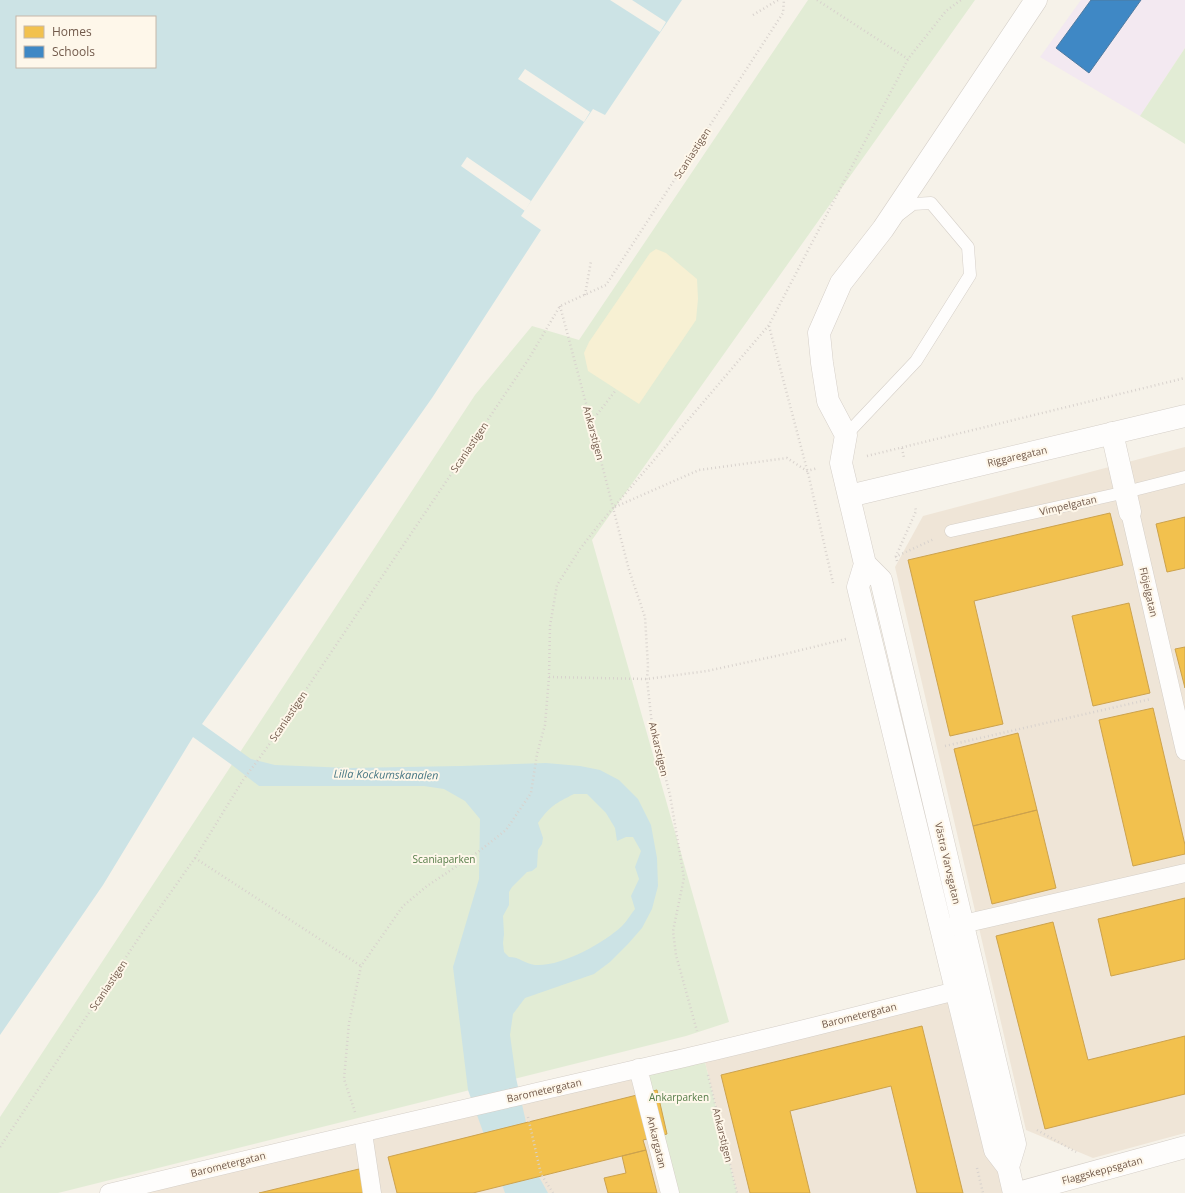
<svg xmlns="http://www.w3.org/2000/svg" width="1185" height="1193" viewBox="0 0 1185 1193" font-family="'Open Sans',sans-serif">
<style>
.residential{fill:#efe5d7}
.education{fill:#f3e9f1}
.green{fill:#e2ecd5}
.sand{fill:#f7f0d3}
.water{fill:#cce3e5;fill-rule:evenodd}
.pier{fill:#f6f2e9}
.homes{fill:#f2c14e;stroke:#cca24d}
.schools{fill:#3f88c5;stroke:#4e7aa0}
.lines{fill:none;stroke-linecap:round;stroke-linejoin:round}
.service-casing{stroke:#d5cfc8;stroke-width:13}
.pedestrian-casing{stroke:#d5cfc8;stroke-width:19}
.minor-casing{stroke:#d5cfc8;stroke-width:23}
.path{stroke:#d8d2cd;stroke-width:2.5;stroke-dasharray:1 3;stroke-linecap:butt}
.service{stroke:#fefdfc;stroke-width:12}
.pedestrian{stroke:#fefdfc;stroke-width:18}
.minor{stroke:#fefdfc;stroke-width:22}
.labels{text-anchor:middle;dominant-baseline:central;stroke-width:4;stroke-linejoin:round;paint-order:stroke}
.street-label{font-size:10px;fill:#725a4b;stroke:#fef7ea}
.park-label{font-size:10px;fill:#547c47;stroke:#fef7ea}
.water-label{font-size:11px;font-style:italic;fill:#477784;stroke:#fef7ea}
</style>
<rect width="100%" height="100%" fill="#f6f2e9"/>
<path class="residential" d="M1185 447V1133L1093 1158 1026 1130 895 567 923 516Z
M978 986 1014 1193H737L703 1054Z
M638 1068 670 1193H109Z"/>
<path class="education" d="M1081 0H1185V48L1140 116 1040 57Z"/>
<path class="green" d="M808 0H975L592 540 729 1022 686 1036 58 1193H0V1117L475 395 532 326 579 340Z
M1185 48V144L1140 116Z
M703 1054 737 1193H670L638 1068Z"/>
<path class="sand" d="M656 249 666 253 697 279 698 299 696 320 639 404 588 371 584 353 589 342 650 253Z"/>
<path class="water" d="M0 0H682L605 115 593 109 521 216 541 230 432 398 202 724 251 759 275 765 349 768 461 766 546 763 580 766 600 770 619 780 638 799 651 825 657 858 658 886 652 909 642 928 628 944 610 962 594 974 525 998 513 1014 510 1035 516 1078 538 1175 548 1193H505L468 1090 453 967 479 879 480 819 465 801 444 789 424 786H259L232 765 193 737 103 885 0 1035ZM17 17H155V67H17ZM574 794H587L606 813 615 828 617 841 626 837H633L641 851 635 867 639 879 631 896 635 909C631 914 627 921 622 926 604 943 561 967 535 965 525 964 520 957 509 957L504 952 503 943 504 934 503 916 509 905V892L512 887 527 872 532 871 537 867 538 850 542 844 543 838 538 823C550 806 556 803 574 794Z"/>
<path class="pier" d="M610 0H632L666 22 660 32Z
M525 69 590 112 584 122 518 79Z
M467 157 531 201 525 211 461 166Z"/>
<path class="homes" d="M1110 513 1123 565 974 601 1003 724 950 736 908 560Z
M1185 517V568L1167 572 1156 524Z
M1129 603 1150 693 1093 706 1072 616Z
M1185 647V688L1175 649Z
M1153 708 1185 845V854L1133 866 1099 720Z
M1018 733 1037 810 973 826 954 749Z
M1037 810 1056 888 992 904 973 826Z
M1185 898V959L1111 976 1098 919Z
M1053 922 1088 1060 1185 1036V1094L1045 1129 996 936Z
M922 1026 963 1193H917L891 1086 790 1111 810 1193H750L721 1075Z
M657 1090 667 1134 643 1140 646 1150 473 1193H397L388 1157Z
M646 1150 657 1193H608L604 1178 626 1173 622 1156Z
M359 1169 365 1193H259Z"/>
<path class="schools" d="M1091 0H1141L1089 73 1056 48Z"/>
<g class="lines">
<defs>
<path id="service" d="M846 435 916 361 970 275 968 247 931 203 913 204 900 214
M951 531 1126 492 1185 477"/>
<path id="pedestrian" d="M1130 512 1185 751
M950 927 1185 873
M638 1068 670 1193
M363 1133 372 1193
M109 1193C306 1144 504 1100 701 1054 791 1033 879 1010 968 988"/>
<path id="minor" d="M1112 433 1130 512
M849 496 1185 416
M865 564 881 580 1015 1144 1008 1167
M1014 1193 1008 1167 995 1150 858 587 865 564 841 463 846 435 828 401 822 363 819 333 841 283 883 229 1036 0
M1018 1193 1185 1147"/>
</defs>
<use href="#service" class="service-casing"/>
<use href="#pedestrian" class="pedestrian-casing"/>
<use href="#minor" class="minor-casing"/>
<path class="path" d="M817 0 908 59
M753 15 778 0
M585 295 591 261
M560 306 591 422 629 570 645 617 648 666 647 679 652 725 670 795 684 878 673 931 676 955 697 1031
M769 326 809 477 833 583
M592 421 616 390
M902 448 904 458
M867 456 1185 378
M615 507 699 470 787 458 807 471 818 468
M895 557 934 539
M897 561 896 556 916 511 915 506
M549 677 647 679 707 671 785 654 846 639
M945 746 1151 699
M195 858 361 966
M708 1075 737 1193
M355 1112 344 1079 349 1023 361 966 403 906 427 886 478 852 506 830 531 793 537 754 545 725 549 677 550 626 557 585 580 549 597 527 769 325 908 59 946 11 961 0
M528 1117 541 1174 553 1193
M1037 1130 1076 1152
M0 1147 142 933 195 858 243 780 264 752 528 360 560 306 606 285 783 13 784 0
M977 1168 983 1193"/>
<use href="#service" class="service"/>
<use href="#pedestrian" class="pedestrian"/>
<use href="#minor" class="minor"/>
</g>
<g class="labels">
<g class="street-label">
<text transform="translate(692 153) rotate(-57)">Scaniastigen</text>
<text transform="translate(594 433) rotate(75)">Ankarstigen</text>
<text transform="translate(469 447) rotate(-56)">Scaniastigen</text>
<text transform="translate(1017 456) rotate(-13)">Riggaregatan</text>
<text transform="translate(1068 505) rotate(-13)">Vimpelgatan</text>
<text transform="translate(1149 592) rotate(77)">Flöjelgatan</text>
<text transform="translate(288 716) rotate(-56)">Scaniastigen</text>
<text transform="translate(659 749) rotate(77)">Ankarstigen</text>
<text transform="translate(948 863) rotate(77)">Västra Varvsgatan</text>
<text transform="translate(108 985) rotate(-56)">Scaniastigen</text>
<text transform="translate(859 1015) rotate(-14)">Barometergatan</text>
<text transform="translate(544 1090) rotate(-13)">Barometergatan</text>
<text transform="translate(723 1135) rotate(76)">Ankarstigen</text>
<text transform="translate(657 1142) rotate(76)">Ankargatan</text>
<text transform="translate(228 1164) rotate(-14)">Barometergatan</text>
<text transform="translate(1102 1170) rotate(-15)">Flaggskeppsgatan</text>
</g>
<g class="park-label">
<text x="444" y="859">Scaniaparken</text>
<text x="679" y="1097">Ankarparken</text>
</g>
<g class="water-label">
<text transform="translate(386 774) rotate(1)">Lilla Kockumskanalen</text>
</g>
</g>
<rect x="16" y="16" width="140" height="52" fill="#fef7ea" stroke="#c6b8aa"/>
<rect x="24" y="26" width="20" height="12" fill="#f2c14e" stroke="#c6b8aa"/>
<text x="52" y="36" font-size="12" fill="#725a4b">Homes</text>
<rect x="24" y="46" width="20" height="12" fill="#3f88c5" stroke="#c6b8aa"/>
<text x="52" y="56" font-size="12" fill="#725a4b">Schools</text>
</svg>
